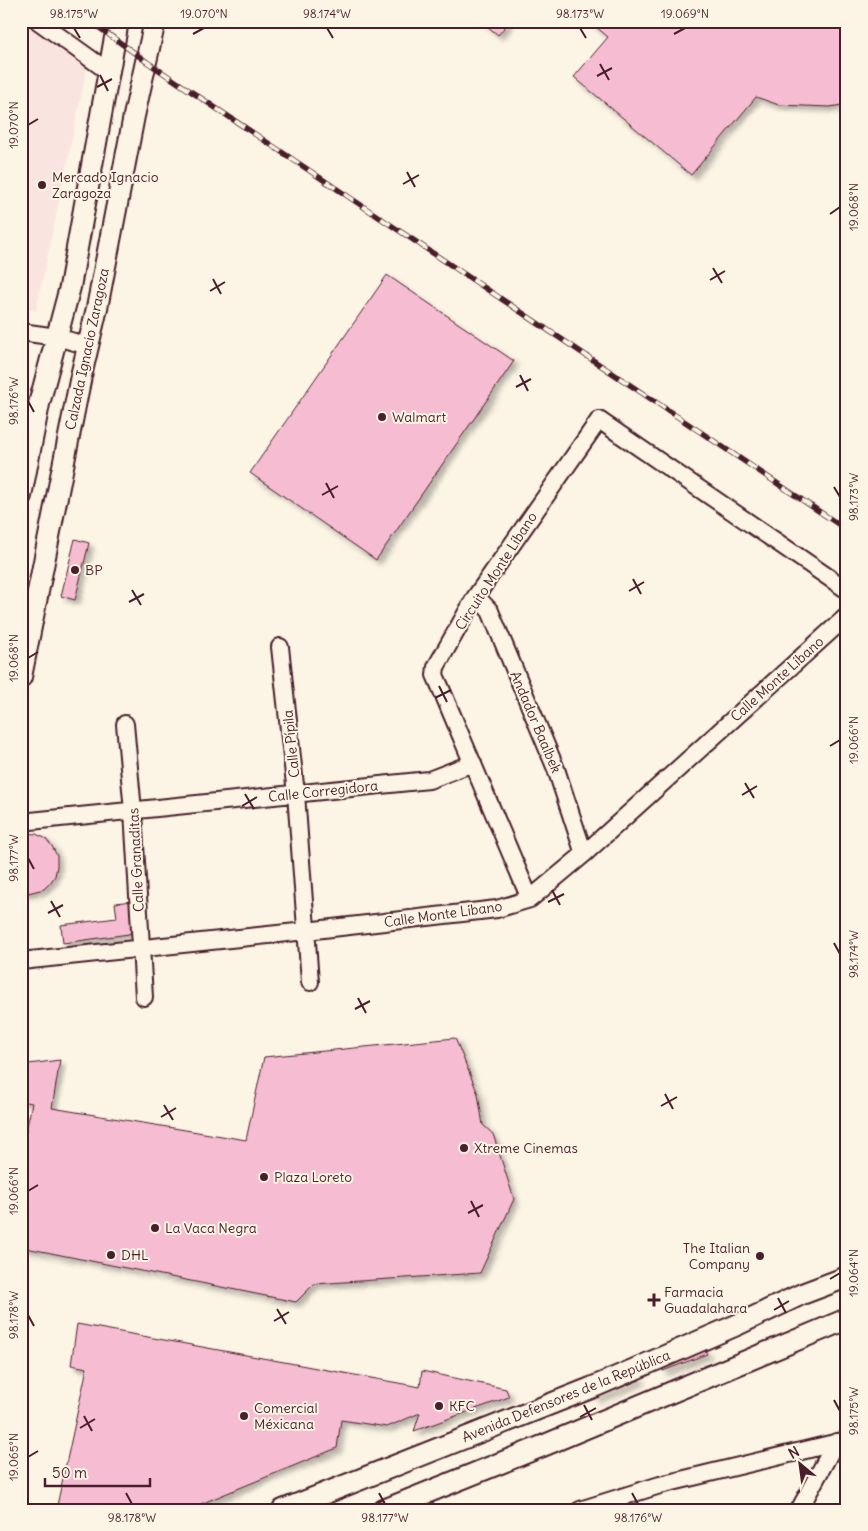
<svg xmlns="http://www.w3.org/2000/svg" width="868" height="1531" viewBox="0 0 868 1531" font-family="Delius,sans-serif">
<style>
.built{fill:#fae4df}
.building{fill:#f6bdd2;stroke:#4a1f2b;filter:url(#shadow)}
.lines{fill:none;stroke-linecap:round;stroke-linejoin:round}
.minor-casing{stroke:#4a1f2b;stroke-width:20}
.major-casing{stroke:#4a1f2b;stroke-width:24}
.minor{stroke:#fcf5e5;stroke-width:16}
.major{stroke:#fcf5e5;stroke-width:20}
.rail-casing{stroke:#4a1f2b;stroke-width:5.5}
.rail{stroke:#fcf5e5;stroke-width:4;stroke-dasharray:11;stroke-linecap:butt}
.ticks{fill:none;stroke:#4a1f2b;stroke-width:2}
.poi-dot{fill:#4a1f2b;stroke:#fcf5e5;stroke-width:2}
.labels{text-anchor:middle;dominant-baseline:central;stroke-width:4;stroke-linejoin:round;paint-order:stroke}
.poi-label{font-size:14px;fill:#4a1f2b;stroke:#fcf5e5;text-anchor:start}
.street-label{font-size:14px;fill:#4a1f2b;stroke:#fcf5e5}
.neatline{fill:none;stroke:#4a1f2b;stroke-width:2}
.ticks-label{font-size:12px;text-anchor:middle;fill:#4a1f2b}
</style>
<defs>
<filter id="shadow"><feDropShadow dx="4.5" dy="4.5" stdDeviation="2.5" flood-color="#0004"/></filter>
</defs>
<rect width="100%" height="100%" fill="#fcf5e5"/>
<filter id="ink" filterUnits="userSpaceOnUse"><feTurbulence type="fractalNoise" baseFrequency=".02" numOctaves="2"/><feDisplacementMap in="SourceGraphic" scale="10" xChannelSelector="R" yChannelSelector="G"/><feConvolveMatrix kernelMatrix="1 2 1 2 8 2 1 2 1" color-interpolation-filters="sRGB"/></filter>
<g filter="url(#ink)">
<path class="built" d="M21 21H30L88 63 36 311 21 308Z"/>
<path class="building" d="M481 21H510L498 35Z
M589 21H847V104L830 107 779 105 756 97 691 175 574 77 608 37Z
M387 275 514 361 376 560 250 473Z
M75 539 89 543 75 600 61 596Z
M25 833 36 834 45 838 52 846 57 856V866L55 876 50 883 44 889 28 893H21V834Z
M132 901 135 927 129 934 63 943 61 925 117 918 115 903Z
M455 1038 478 1094 483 1125 493 1134 514 1199 480 1273 314 1284 296 1302 21 1247V1155L32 1103 21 1101V1065L60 1060 52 1108 246 1140 264 1057Z
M77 1324 420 1387 422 1371 506 1389 509 1397 414 1431 420 1413 387 1427 341 1420 337 1448 186 1510H56L87 1368 71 1365Z
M704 1348 707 1354 663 1371 661 1366Z
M638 1375 640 1380 595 1398 593 1394Z"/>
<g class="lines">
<defs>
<path id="minor" d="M38 21 109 72
M21 332 57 337 88 346
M476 596 490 611 556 769 584 854
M280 647 296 794 310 982
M125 724 133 811 144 997
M21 822 429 780 473 763
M530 899 439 684 435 675 436 667 476 596 599 420 847 590
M21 961 306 931 497 909 530 899 584 854 847 616
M415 1508 420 1510
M580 1510 660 1485 847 1440
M799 1510 836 1442"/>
<path id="major" d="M21 496 39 404 70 287 118 21
M21 677 81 376 97 308 134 116 155 21
M283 1510 591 1388 739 1324 802 1294 847 1277
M384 1510 545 1445 847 1319"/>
</defs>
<use href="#minor" class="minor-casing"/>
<use href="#major" class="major-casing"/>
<use href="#minor" class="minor"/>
<use href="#major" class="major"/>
<defs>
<path id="rail" d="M90 21 147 62 847 530"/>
</defs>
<use href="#rail" class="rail-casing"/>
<use href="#rail" class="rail"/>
</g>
</g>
<path class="ticks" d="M74 28 80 38M327 28 333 38M580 28 586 38M193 34 204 28M674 34 685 28M600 64 609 80M100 75 108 91M597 76 612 68M97 87 112 79M28 125 38 119M407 172 415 187M403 184 419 175M830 214 840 207M713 268 722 283M213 279 221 294M710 280 725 271M210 291 225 282M520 375 528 391M516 387 531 379M28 401 34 412M326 483 334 498M834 487 840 497M322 495 338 486M633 579 641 594M132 590 141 605M629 591 644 582M129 602 144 594M28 658 38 652M439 686 447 702M435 698 451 690M830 746 840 740M745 783 754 798M245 794 254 809M742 795 757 786M242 806 257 797M28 858 34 869M552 890 560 905M51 901 60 917M548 902 564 894M48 913 63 905M834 943 840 954M358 998 366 1013M355 1009 370 1001M665 1094 673 1109M164 1105 173 1120M661 1106 677 1097M161 1117 176 1108M28 1191 38 1185M471 1201 479 1217M468 1213 483 1205M830 1279 840 1273M778 1298 786 1313M277 1309 286 1324M774 1310 789 1301M28 1315 34 1326M274 1321 289 1312M834 1400 840 1411M584 1405 592 1420M84 1416 92 1431M580 1417 596 1408M80 1428 95 1419M28 1457 38 1451M126 1493 132 1504M379 1493 385 1504M632 1493 638 1504"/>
<g class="poi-dot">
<circle cx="42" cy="185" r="5"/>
<circle cx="382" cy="417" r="5"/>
<circle cx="75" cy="570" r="5"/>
<circle cx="464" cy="1148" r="5"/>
<circle cx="264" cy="1177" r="5"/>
<circle cx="155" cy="1228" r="5"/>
<circle cx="111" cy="1255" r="5"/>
<circle cx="760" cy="1256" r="5"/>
<path d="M651.5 1292.5h5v5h5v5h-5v5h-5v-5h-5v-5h5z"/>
<circle cx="439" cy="1406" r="5"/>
<circle cx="244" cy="1416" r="5"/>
</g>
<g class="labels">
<g class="poi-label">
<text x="52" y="177">Mercado Ignacio<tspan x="52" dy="16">Zaragoza</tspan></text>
<text x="392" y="417">Walmart</text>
<text x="85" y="570">BP</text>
<text x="474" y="1148">Xtreme Cinemas</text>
<text x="274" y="1177">Plaza Loreto</text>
<text x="165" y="1228">La Vaca Negra</text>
<text x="750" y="1248" text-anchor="end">The Italian<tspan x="750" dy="16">Company</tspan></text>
<text x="121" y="1255">DHL</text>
<text x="664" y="1292">Farmacia<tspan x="664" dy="16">Guadalahara</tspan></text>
<text x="449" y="1406">KFC</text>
<text x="254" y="1408">Comercial<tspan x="254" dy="16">Méxicana</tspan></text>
</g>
<g class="street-label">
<text transform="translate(87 349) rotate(-78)">Calzada Ignacio Zaragoza</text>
<text transform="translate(496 571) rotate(-57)">Circuito Monte Líbano</text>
<text transform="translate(777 679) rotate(-42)">Calle Monte Líbano</text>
<text transform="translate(536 722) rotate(67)">Andador Baalbek</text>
<text transform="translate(291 744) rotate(-96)">Calle Pípila</text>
<text transform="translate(323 791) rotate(-6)">Calle Corregidora</text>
<text transform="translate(136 860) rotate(-93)">Calle Granaditas</text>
<text transform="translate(443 914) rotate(-8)">Calle Monte Líbano</text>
<text transform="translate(566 1396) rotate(-22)">Avenida Defensores de la República</text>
</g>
</g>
<rect width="868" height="1531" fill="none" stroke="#fcf5e5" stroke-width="55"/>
<g transform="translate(800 1464) rotate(331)" stroke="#fcf5e5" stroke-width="4" paint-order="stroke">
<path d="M0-4L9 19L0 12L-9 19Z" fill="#4a1f2b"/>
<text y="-8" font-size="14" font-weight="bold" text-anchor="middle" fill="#4a1f2b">N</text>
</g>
<path d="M45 1478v8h105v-8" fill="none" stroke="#4a1f2b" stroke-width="2.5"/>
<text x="52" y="1478" font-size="15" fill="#4a1f2b" stroke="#fcf5e5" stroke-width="4" paint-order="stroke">50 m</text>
<rect x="28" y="28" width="812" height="1476" class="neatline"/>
<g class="ticks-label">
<text x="74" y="18">98.175°W</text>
<text x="204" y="18">19.070°N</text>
<text x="327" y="18">98.174°W</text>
<text x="580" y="18">98.173°W</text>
<text x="685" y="18">19.069°N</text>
<text transform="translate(14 125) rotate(-90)" y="4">19.070°N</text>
<text transform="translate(854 207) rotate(-90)" y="4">19.068°N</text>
<text transform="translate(14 401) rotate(-90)" y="4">98.176°W</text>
<text transform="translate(854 497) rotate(-90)" y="4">98.173°W</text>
<text transform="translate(14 658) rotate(-90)" y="4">19.068°N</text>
<text transform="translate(854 740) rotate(-90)" y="4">19.066°N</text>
<text transform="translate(14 858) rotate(-90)" y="4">98.177°W</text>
<text transform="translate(854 954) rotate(-90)" y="4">98.174°W</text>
<text transform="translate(14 1191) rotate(-90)" y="4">19.066°N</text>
<text transform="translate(854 1273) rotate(-90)" y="4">19.064°N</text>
<text transform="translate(14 1315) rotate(-90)" y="4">98.178°W</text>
<text transform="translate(854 1411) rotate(-90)" y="4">98.175°W</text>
<text transform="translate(14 1457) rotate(-90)" y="4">19.065°N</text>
<text x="132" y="1522">98.178°W</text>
<text x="385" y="1522">98.177°W</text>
<text x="638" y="1522">98.176°W</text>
</g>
</svg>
